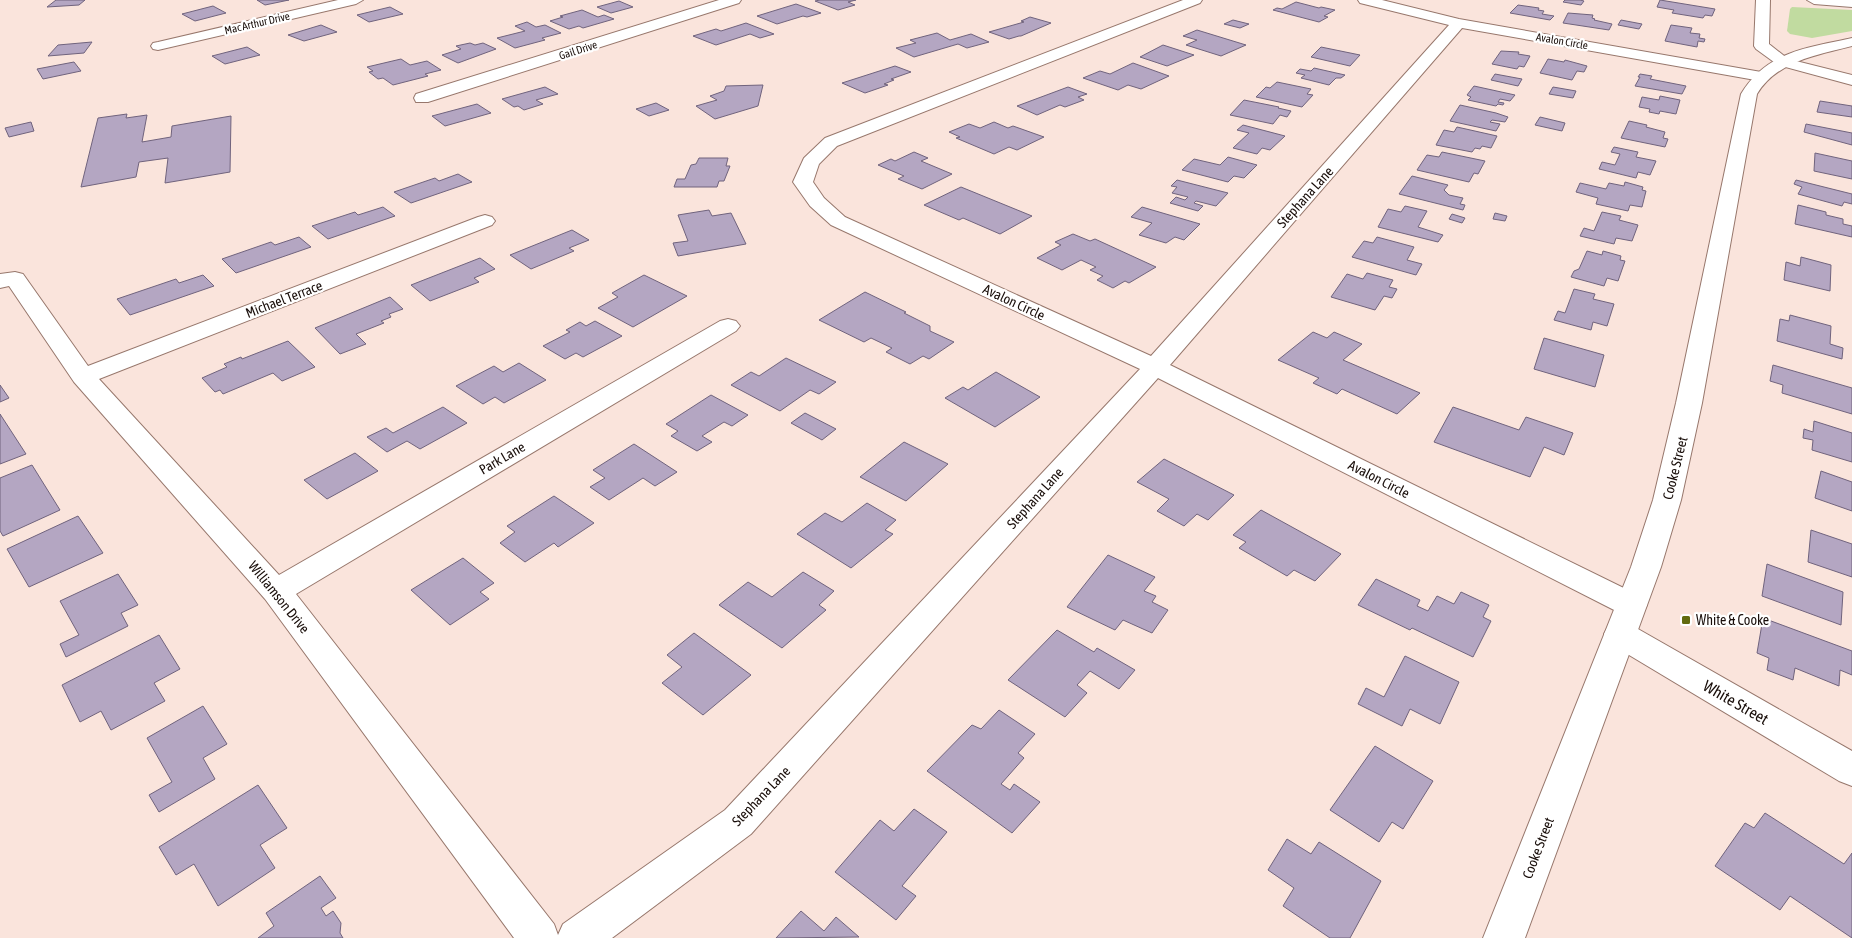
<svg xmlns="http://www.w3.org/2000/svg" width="1852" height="938" viewBox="0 0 1852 938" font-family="'Asap Condensed',sans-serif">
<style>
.green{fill:#c1dba0}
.building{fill:#b4a6c2;stroke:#70637d}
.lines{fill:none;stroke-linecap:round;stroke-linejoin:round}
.street-casing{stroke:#97776c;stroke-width:2}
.secondary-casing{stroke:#97776c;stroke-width:2}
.street{fill:#fff;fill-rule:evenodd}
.secondary{fill:#fff;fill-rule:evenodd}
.poi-dot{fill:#626b0f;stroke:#fff;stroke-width:2}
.labels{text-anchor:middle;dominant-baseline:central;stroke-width:4.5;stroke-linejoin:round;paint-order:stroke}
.far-street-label{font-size:11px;fill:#180d09;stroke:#fff}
.street-label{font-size:14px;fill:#180d09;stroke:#fff}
.poi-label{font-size:14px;fill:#180d09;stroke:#fff;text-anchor:start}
.near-street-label{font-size:16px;fill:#180d09;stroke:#fff}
</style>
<rect width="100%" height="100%" fill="#fae4dc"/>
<path class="green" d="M1792 7 1852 10V31L1812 38 1790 34 1787 31 1790 9Z"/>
<path class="building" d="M56 0H85L79 5 47 7Z
M257 0H289L265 5Z
M820 0H856L848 2 855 5 838 10 815 1Z
M1565 0H1580L1584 1 1581 5 1563 2Z
M1660 0 1715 9 1712 16 1705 15 1703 18 1672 13 1674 10 1657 7Z
M619 1 633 7 611 13 597 7Z
M1296 2 1319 8 1321 7 1335 10 1324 16 1328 17 1319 22 1273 10 1277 8 1282 9Z
M796 4 821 13 807 17 803 16 777 24 757 16Z
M1518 5 1539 8 1538 10 1544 11 1542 14 1554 16 1550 20 1510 13Z
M213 6 226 13 195 21 182 14Z
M390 7 403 14 369 22 357 15Z
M582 10 598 17 604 15 614 19 583 28 579 26 569 29 550 21 563 17 560 16Z
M1568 13 1593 15 1592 18 1595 19 1594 20 1612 24 1609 30 1563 23Z
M1030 17 1051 23 1021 36H1019L1009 39 989 32 1024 22 1021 21Z
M1233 20 1249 24 1240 28 1224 24Z
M1621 20 1642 24 1639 29 1618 25Z
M527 22 536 27 545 25 561 33 542 38 545 40 515 48 497 38 525 31 515 26Z
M746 23 774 34 760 38 750 34 716 45 693 36 716 29 721 31Z
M321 25 337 32 304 41 288 35Z
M1671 25 1692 28 1690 33 1700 34 1699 38 1705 39 1704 42 1698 41 1697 47 1665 41Z
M1197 30 1246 45 1221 56 1186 45 1197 40 1183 36Z
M937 33 950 40 971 34 989 42 967 48 958 44 914 57 896 48 916 43 910 40Z
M92 42 84 53 48 56 58 45Z
M470 43 475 45 483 43 496 49 458 63 442 55 461 49 456 46Z
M1163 45 1194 55 1167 66 1140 57Z
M247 47 260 55 225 64 212 56Z
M1321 47 1360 55 1350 66 1311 57Z
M1501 51 1519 52 1518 54 1530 56 1524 67 1519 66 1517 69 1492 64Z
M401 59 410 65 427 61 441 70 425 74 428 76 393 85 383 78 378 79 369 72 373 71 367 67Z
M1548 59 1564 62 1565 60 1587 66 1584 72 1577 71 1572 80 1540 73Z
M74 62 81 71 43 79 37 69Z
M1133 63 1169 76 1141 89 1128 85 1118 90 1083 78 1100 71 1110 74Z
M895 66 911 72 891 79 894 80 884 84 888 85 865 93 842 83Z
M1314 68 1345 75 1341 78H1336L1329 85 1301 78 1305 75 1296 73 1300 69 1311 71Z
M1495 74 1522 79 1518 86 1491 80Z
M1640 74 1652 76 1650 79 1686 86 1682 94 1635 86 1640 77H1638Z
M1277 82 1311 89 1307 94 1313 95 1302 107 1256 97 1266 87 1270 88Z
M763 85 758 106 715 119 696 106 717 100 710 96 724 91 726 86Z
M1474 86 1515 95 1510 101 1500 99 1498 102 1504 103 1503 105 1498 104 1496 106 1468 100 1471 97 1467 95Z
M545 87 558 94 536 100 543 104 524 110 518 106 514 107 502 99Z
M1068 87 1087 94 1078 97 1084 100 1065 107 1060 105 1037 115 1017 106Z
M1553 87 1576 91 1573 98 1549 94Z
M1660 96 1680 100 1676 114 1660 111 1659 114 1649 112 1650 109 1639 107 1642 97 1659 100Z
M1244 100 1279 107 1278 108 1291 111 1287 117 1280 115 1273 124 1230 115Z
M1820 101 1852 106V117L1817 112Z
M656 103 669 110 649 116 636 109Z
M477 104 491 113 445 126 432 116Z
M1460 105 1496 113 1508 117 1505 122 1492 120 1490 122 1500 124 1496 131 1450 121Z
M127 114 126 118 147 115 142 142 171 137 172 126 231 116 230 172 165 183 168 158 139 162 136 177 81 187 98 118Z
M1540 117 1565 123 1562 131 1535 125Z
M1629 121 1647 125 1646 127 1665 132 1663 138 1668 139 1665 147 1621 138Z
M31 122 34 131 9 137 5 128Z
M994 122 1008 128 1013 126 1044 137 1017 150 1009 147 994 154 956 138 960 137 949 132 969 124 980 128Z
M1806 124 1852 133V145L1804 132Z
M1243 125 1285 136 1270 150 1262 148 1257 154 1233 148 1249 133 1237 130Z
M1457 127 1497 136 1491 148 1482 146 1480 149 1475 148 1472 152 1436 145 1444 130 1454 132Z
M1614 147 1638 152 1636 157 1656 161 1650 175 1638 172 1636 178 1599 169 1602 162 1615 165 1620 154 1611 152Z
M914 152 928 158 921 161 952 174 922 189 898 179 904 176 878 165 891 159 895 161Z
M1442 152 1485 161 1478 174 1474 173 1469 182 1417 170 1427 155 1439 157Z
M1815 153 1852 161V179L1814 171Z
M1228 157 1257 165 1244 178 1234 176 1228 182 1182 170 1194 159 1220 165Z
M699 158H728L726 166H730L724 181H719L717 187H674L677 179H685L691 165 696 164Z
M458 174 472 182 411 203 394 192 435 178 439 181Z
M1412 176 1448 185 1444 190 1449 195 1463 198 1460 204 1465 205 1463 210 1399 194Z
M1177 180 1228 193 1216 206 1196 201 1194 203 1203 206 1198 211 1170 203 1176 197 1185 200 1188 197 1172 193 1177 187 1171 186Z
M1796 180 1852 194V204L1844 202 1842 206 1798 194 1802 187 1794 184Z
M1625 182 1643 187 1642 190 1646 191 1642 207 1630 205 1628 211 1596 204 1598 198 1576 192 1580 183 1606 189 1609 183 1624 186Z
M961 187 1032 216 1000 234 963 218 959 220 924 205Z
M1798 205 1826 212V215L1843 219V224L1852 226V237L1795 224Z
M1405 206 1427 211 1418 227 1443 235 1438 242 1378 227 1388 209 1401 212Z
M383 207 395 216 328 239 312 226 355 212 358 215Z
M1142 207 1200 224 1184 240 1175 237 1166 243 1139 235 1152 223 1131 217Z
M709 210 712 216 731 213 746 244 678 256 673 243 688 241 678 215Z
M1602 212 1621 216 1619 220 1638 225 1632 241 1616 238 1614 244 1580 236 1584 228 1594 231Z
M1495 213 1507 216 1505 221 1493 219Z
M1452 214 1465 218 1462 223 1449 219Z
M572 230 589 240 569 248 574 251 531 269 510 255Z
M1073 234 1090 241 1095 239 1156 267 1129 283 1125 281 1113 288 1097 280 1103 276 1090 270 1096 267 1081 260 1062 270 1037 258 1061 245 1055 242Z
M299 237 311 247 236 273 222 259 271 242 275 245Z
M1377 237 1414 247 1407 260 1422 264 1416 275 1352 257 1364 241 1373 243Z
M1587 251 1602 255 1603 251 1621 256 1620 260 1625 261 1618 281 1607 278 1604 286 1571 277 1574 271 1579 269Z
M1801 257 1831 265 1830 291 1784 280 1786 262 1800 266Z
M480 258 495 269 474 278 479 282 430 301 411 285Z
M1367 273 1393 280 1389 287 1397 289 1392 298 1384 296 1375 310 1331 297 1347 274 1363 279Z
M203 275 214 286 130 315 117 299 176 279 179 283Z
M644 275 687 296 633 327 598 308 618 297 612 293Z
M1574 289 1595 294 1593 299 1614 304 1607 326 1593 322 1591 330 1554 320 1558 311 1565 313Z
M865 292 906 312 904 313 930 326V331L954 342 929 359 923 356 910 364 886 352 892 348 871 338 864 342 819 320Z
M390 297 403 309 389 314 391 317 381 321 384 323 356 334 366 344 340 354 315 328Z
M1790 315 1831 326 1830 344 1843 348 1842 359 1777 341 1780 319 1789 321Z
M595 321 622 336 583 357 576 353 565 359 543 346 570 332 566 330 580 322 586 326Z
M1313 332 1327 338 1334 332 1362 344 1343 360 1420 393 1397 414 1342 389 1337 394 1313 383 1319 378 1278 360Z
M1544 338 1604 355 1595 387 1534 369Z
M288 341 315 367 282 381 273 373 223 394 220 390 215 392 202 378 227 367 224 364 241 357 242 359Z
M786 358 836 382 819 394 810 390 780 411 731 385 751 372 759 376Z
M519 363 546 380 504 403 495 397 483 404 456 386 494 366 503 372Z
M1773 365 1852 388V414L1782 393 1783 385 1770 381Z
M996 372 1040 397 995 427 945 398 963 387 968 390Z
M0 385 9 398 0 402Z
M711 395 748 415 732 426 724 422 702 436 712 442 697 451 671 436 678 431 666 424Z
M443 407 467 423 420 449 407 441 387 452 367 437 386 428 393 433Z
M1453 407 1519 430 1526 417 1573 433 1564 455 1544 447 1530 477 1434 442Z
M805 413 836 429 822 440 791 423Z
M0 414 26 454 0 464Z
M1814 421 1852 433V462L1812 450 1813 440 1803 438 1804 429 1813 432Z
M904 442 948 464 906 501 860 477Z
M634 444 677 472 655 486 643 478 609 500 590 487 605 478 593 470Z
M355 453 378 471 327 499 304 480Z
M1164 459 1234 495 1208 520 1197 514 1184 526 1157 511 1169 499 1137 482Z
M32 465 60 510 3 536 0 531V478Z
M1821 471 1852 482V511L1815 498Z
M554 496 594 523 558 547 554 543 525 562 500 543 515 532 507 526Z
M867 503 896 520 885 530 893 534 851 568 797 534 825 513 842 522Z
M1261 510 1341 554 1315 581 1294 570 1287 576 1239 548 1246 542 1233 535Z
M78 516 103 553 29 587 7 549Z
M1811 530 1852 544V577L1808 562Z
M1108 555 1155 577 1144 591 1156 596 1152 602 1168 610 1152 633 1123 620 1115 630 1067 607Z
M463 558 494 583 480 592 489 599 450 625 411 590Z
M1767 564 1843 592 1841 625 1762 596Z
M803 572 834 591 819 605 826 610 782 648 719 605 748 582 772 597Z
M118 574 138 605 121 613 128 626 66 657 60 644 79 635 60 601Z
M1376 579 1420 600 1417 606 1428 611 1437 596 1454 604 1461 592 1489 605 1483 617 1491 621 1473 657 1412 628 1410 630 1358 605Z
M1763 618 1852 651V675L1840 670 1839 686 1795 668 1793 680 1767 670 1769 658 1757 653Z
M1057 630 1094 652 1097 648 1135 670 1119 689 1090 671 1077 685 1087 693 1065 717 1008 680Z
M694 633 751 675 703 715 662 683 682 667 667 655Z
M159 635 180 669 154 683 165 701 111 730 101 711 80 722 62 685Z
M1405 656 1459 682 1440 724 1410 709 1402 726 1358 704 1366 688 1384 697Z
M203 706 227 744 203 758 215 779 159 812 149 795 172 782 147 738Z
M999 710 1035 734 1018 753 1024 758 1001 784 1010 790 1014 784 1040 802 1012 833 927 771 972 725 981 729Z
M1375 746 1433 781 1403 829 1392 822 1379 842 1330 810Z
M258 785 287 828 260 845 275 868 218 906 194 864 176 875 159 847Z
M914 809 947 832 902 886 916 896 896 920 835 872 880 820 894 831Z
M1765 813 1844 864 1852 853V938L1790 896 1780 910 1715 866 1745 823 1754 828Z
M1287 839 1311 854 1319 842 1381 881 1350 938H1330L1283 906 1294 888 1268 870Z
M320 876 336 898 321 908 326 916 333 911 341 923 340 933 343 938H258L274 926 266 913Z
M801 911 824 931 836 917 859 937 776 938Z"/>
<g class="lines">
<defs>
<path id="street" d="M338 0H363L356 4 158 50 153 49 151 46 153 43 158 42Z
M719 0H741L739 3 428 102H416L414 98 416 94Z
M1183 0H1202L1200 3 837 146 819 164 813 182 824 198 845 217 1151 356 1449 25 1360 3 1358 0H1382L1459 19 1767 73 1769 76 1767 79 1761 81 1462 28 1170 365 1642 597 1647 605 1642 613 1631 617 1620 613 1158 378 751 834 612 938H514L265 599 74 382 9 286 0 288V274L15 272 23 274 88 366 478 217 485 215 492 217 495 221 492 225 99 379 279 575 720 321 728 319 736 321 740 326 736 331 296 594 554 924 558 935 563 924 725 810 1140 369 831 225 810 206 793 182 804 158 825 138Z
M1756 0H1770L1769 44 1788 59 1852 75V85L1778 65 1756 49 1754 46Z
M1807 0H1852V7L1814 4Z
M1620 621 1631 625 1852 751V786L1839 781 1609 643 1604 634 1609 625Z"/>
<path id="secondary" d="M1852 38V46C1817 55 1777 61 1757 94L1702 403 1681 500 1661 567 1525 938H1483L1631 567 1653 500 1676 403 1741 94C1767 51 1807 48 1852 38Z"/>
</defs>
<use href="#street" class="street-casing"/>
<use href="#secondary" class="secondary-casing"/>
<use href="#street" class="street"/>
<use href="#secondary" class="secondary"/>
</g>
<rect class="poi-dot" x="1681" y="615" width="10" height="10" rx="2.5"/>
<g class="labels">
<g class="far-street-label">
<text transform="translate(257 23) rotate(-13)">Mac Arthur Drive</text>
<text transform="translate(1562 41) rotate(10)">Avalon Circle</text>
<text transform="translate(578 50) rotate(-18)">Gail Drive</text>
</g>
<g class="street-label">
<text transform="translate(1305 197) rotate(-48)">Stephana Lane</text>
<text transform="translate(284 299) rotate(-21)">Michael Terrace</text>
<text transform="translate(1014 302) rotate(25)">Avalon Circle</text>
<text transform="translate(502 458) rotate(-30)">Park Lane</text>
<text transform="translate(1675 468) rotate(-76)">Cooke Street</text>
<text transform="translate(1379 479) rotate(27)">Avalon Circle</text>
<text transform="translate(1035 498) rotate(-48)">Stephana Lane</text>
<text transform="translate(279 597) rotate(51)">Williamson Drive</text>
<text transform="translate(761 796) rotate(-46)">Stephana Lane</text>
<text transform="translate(1538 848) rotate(-69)">Cooke Street</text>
</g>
<g class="poi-label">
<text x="1696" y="620">White &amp; Cooke</text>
</g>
<g class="near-street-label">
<text transform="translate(1736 702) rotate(30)">White Street</text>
</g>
</g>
</svg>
